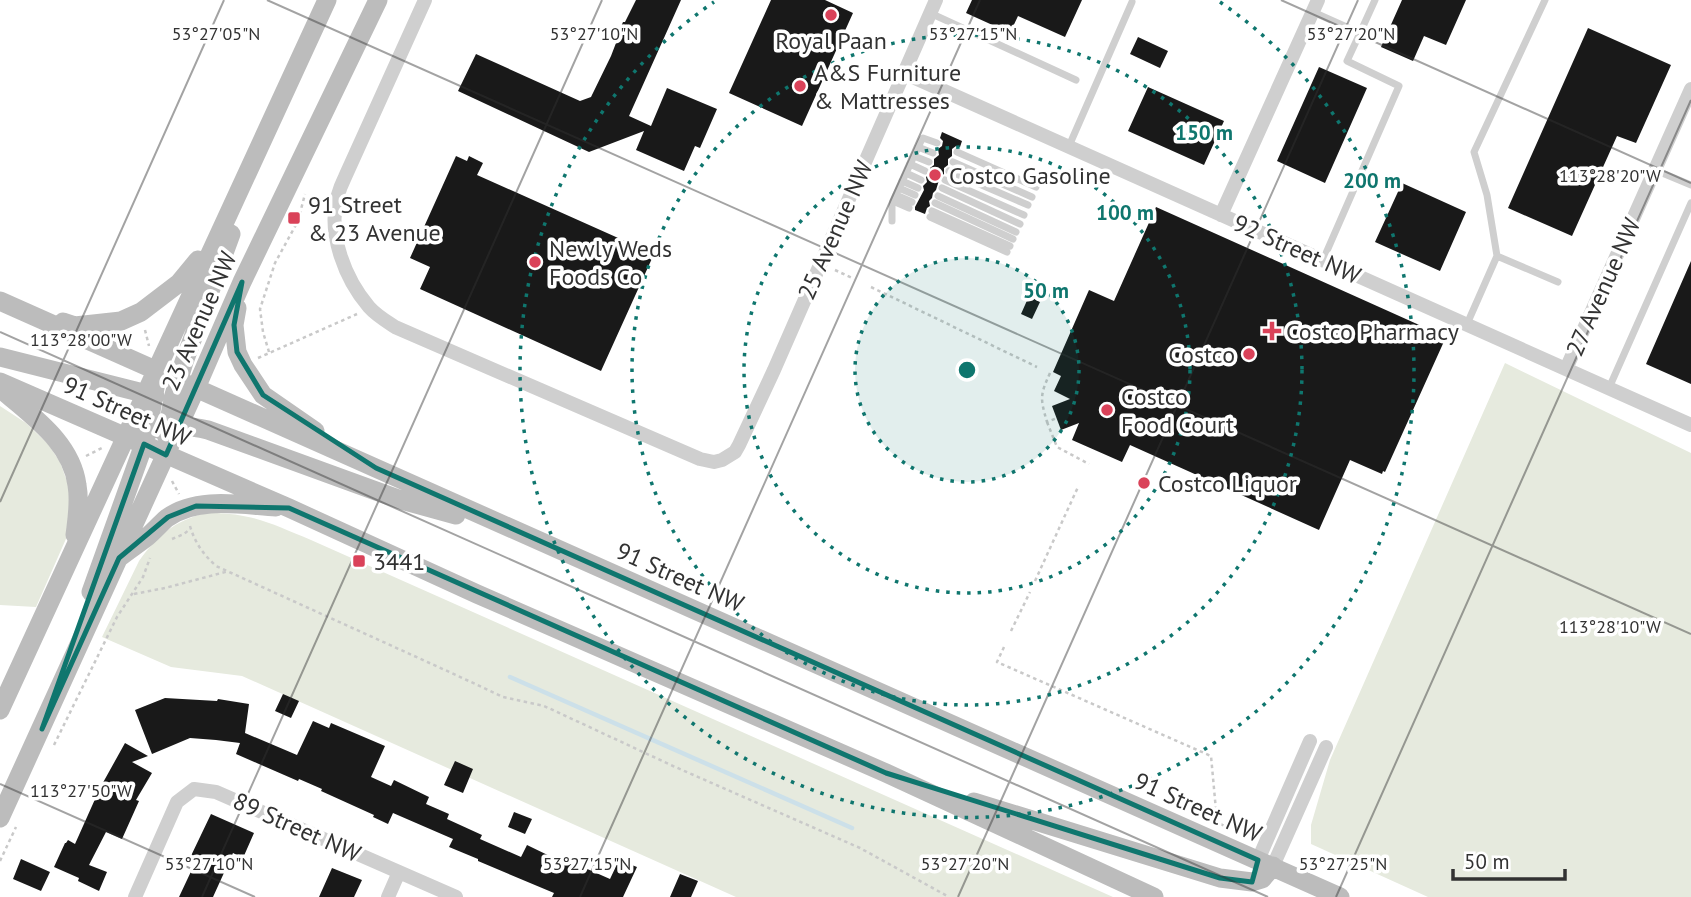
<svg xmlns="http://www.w3.org/2000/svg" width="1691" height="897" viewBox="0 0 1691 897" font-family="'PT Sans',sans-serif">
<style>
.green{fill:#e6eade}
.lines{fill:none;stroke-linecap:round;stroke-linejoin:round}
.stream{stroke:#cce0e9;stroke-width:4.5}
.building{fill:#191919}
.path{stroke:#c9c9c9;stroke-width:2.5;stroke-dasharray:3.5 3.5;stroke-linecap:butt}
.service{stroke:#cfcfcf;stroke-width:7}
.minor{stroke:#cfcfcf;stroke-width:14}
.secondary{stroke:#bcbcbc;stroke-width:19}
.marked{fill:none;stroke:#0f766e;stroke-width:5;stroke-linejoin:round}
.ticks{fill:none;stroke:#323232;stroke-width:2;stroke-opacity:0.45}
.ring{fill:none;stroke:#0f766e;stroke-width:3.5;stroke-dasharray:3.5 7}
.poi-dot{fill:#da4259;stroke:#fff;stroke-width:2.5}
.labels{text-anchor:middle;dominant-baseline:central;stroke-width:7;stroke-linejoin:round;paint-order:stroke}
.poi-label{font-size:24px;fill:#323232;stroke:#fff;text-anchor:start}
.street-label{font-size:24px;fill:#323232;stroke:#fff}
.ticks-label{font-size:18px;text-anchor:middle;fill:#323232;stroke:#fff;stroke-width:7;stroke-linejoin:round;paint-order:stroke}
.centre{fill:#0f766e;stroke:#fff;stroke-width:3.5}
.ring-label{font-size:21px;text-anchor:middle;font-weight:bold;fill:#0f766e;stroke:#fff;stroke-width:7;stroke-linejoin:round;paint-order:stroke}
</style>
<rect width="100%" height="100%" fill="#fff"/>
<path class="green" d="M1505 363 1691 453V897H1428L1311 844V825L1330 760Z
M0 406 26 423 48 444 60 462 70 490 69 532 36 607 0 605Z
M206 513C250 512 272 524 311 540L1113 897H736L242 676 171 667 102 637 139 561C158 535 174 521 206 513Z"/>
<g class="lines">
<path class="stream" d="M510 677 852 828"/>
</g>
<path class="building" d="M636 0H681L629 116 651 126 667 88 717 109 700 148 695 146 684 171 636 150 644 131 589 152 458 91 476 54 580 101 591 97 611 56 616 43H614L623 22H625Z
M771 0H825L853 13 802 126 729 93Z
M972 0H1082L1065 37 1018 16 1010 33 966 13Z
M1402 0H1466L1446 45 1424 36 1413 61 1381 47Z
M1588 28 1671 65 1636 143 1617 136 1572 236 1508 208Z
M1138 37 1168 51 1160 68 1130 54Z
M1319 67 1367 88 1325 183 1277 161Z
M1148 87 1224 121 1204 165 1128 131Z
M942 132 962 141 960 147 956 146 952 149V156L948 159V165L944 168V174L940 177 936 190 933 193 932 198 929 201 930 206 927 208 925 214 915 210V207L924 190 923 186 927 182 926 177 931 173 930 168 934 165V159L939 155 938 149 942 146 943 141 940 138Z
M456 156 467 161 469 156 483 163 477 175 654 254 601 371 420 289 430 267 410 258Z
M1402 183 1466 212 1440 271 1375 242Z
M1156 207 1446 337 1385 472 1383 471 1382 474 1350 460 1319 530 1130 445 1122 462 1072 440 1079 423 1061 430 1052 406 1070 399 1054 391 1061 376 1053 372 1089 290 1114 301Z
M1691 261V384L1646 364Z
M1029 296 1040 302 1032 319 1021 314Z
M283 694 299 701 291 718 275 711Z
M165 698 217 701 218 699 249 704 245 733 297 755 313 721 329 728 331 723 385 746 371 777 391 786 394 780 429 797 426 804 449 814 447 819 482 835 480 839 521 857 527 845 560 861 561 860 584 870 585 868 610 879 619 860 637 867 623 897H552L554 893 478 861V859L449 847 453 839 393 813 388 824 373 817 374 815 321 791 322 789 299 779 298 781 236 754 240 743 216 740 190 738 152 754 135 710Z
M125 743 148 756 132 762 152 773 136 800 139 801 122 839 106 832 89 865 107 872 99 891 78 881 79 878 54 867 65 843H66L68 840 75 844 100 788Z
M455 761 473 769 463 793 444 785Z
M514 812 532 819 525 834 508 827Z
M211 814 254 833 243 858 233 853 213 897H179L195 863 189 860Z
M21 859 50 872 41 891 13 879Z
M332 868 362 880 354 897H319Z
M680 874 698 881 691 897H670Z"/>
<g class="lines">
<path class="path" d="M835 270 854 279
M871 287 1037 367
M145 330 149 346
M269 352 263 332 260 309 275 263 298 221 305 194
M258 358 357 314
M1050 373C1040 395 1040 398 1047 422L1057 418
M1047 422 1057 447 1089 464
M86 456 102 448
M172 481 179 494
M190 526C195 543 203 554 216 566L456 675 503 697 544 706 555 711 673 766 860 848 949 897
M172 539 184 534 190 529
M1035 581 1078 487
M134 594 165 588 229 571
M1011 631 1030 592
M1004 647 997 662 1211 756 1217 821
M54 745 117 617 143 577 150 558
M1196 811C1211 819 1232 833 1249 830L1248 834
M0 861 16 827"/>
<path class="service" d="M1545 0 1474 152 1487 195 1497 256 1558 282
M1313 12 1360 33 1375 0
M930 13 1076 80
M1069 146 1132 2
M918 147 933 153
M957 152 1036 187
M914 156 929 162
M953 162 1032 197
M910 164 925 171
M1655 170 1691 185
M949 171 1028 205
M906 173 921 180
M945 180 1024 215
M902 181 918 188
M899 188 915 195
M942 188 1020 224
M896 195 912 202
M938 196 1016 232
M893 201 909 208
M935 203 1013 239
M932 211 1010 246
M930 217 1007 252
M892 221V206L893 201 921 141 923 138 937 143
M1323 260 1399 86 1347 61 1360 33
M1467 324 1497 256
M1609 388 1691 203"/>
<path class="minor" d="M425 0 345 177C342 183 339 191 337 198 328 235 345 279 369 307 376 315 386 321 395 327L700 459 714 462 722 460 735 452 739 445 774 370 936 0
M904 73 1691 425
M1221 215 1318 0
M1566 369 1691 89
M1258 860 1310 741
M1273 866 1326 747
M135 897 177 802 194 789 216 792 456 897
M388 897 399 872"/>
<path class="secondary" d="M0 301 1340 897
M237 308 234 325 237 352 243 365 263 395 315 431
M63 322 75 326 121 321 141 312 179 283 198 260
M0 357 155 396
M0 382 289 508 477 594 886 773 1154 897
M0 388C31 416 71 441 77 485 80 502 77 519 75 535
M166 435 174 395 184 362 231 234
M127 436C153 427 181 423 208 430L398 499 456 515
M120 557C129 550 138 544 147 537 154 531 160 524 167 518 197 496 242 505 276 507
M91 592 144 444 148 429 155 388
M0 710 327 0
M974 802 1220 878 1252 882 1262 879 1273 866
M0 818 196 388 242 282 378 0"/>
</g>
<path class="marked" d="M242 282 234 325 237 352 263 395 376 468 1258 860 1252 882 1220 878 886 773 289 508 196 506 168 517 119 558 42 729 144 444 166 455Z"/>
<path class="ticks" d="M267 0 1691 634M1281 0 1691 183M0 332 1268 897M0 502 224 0M0 784 255 897M202 897 602 0M580 897 980 0M958 897 1358 0M1336 897 1691 100"/>
<circle cx="967" cy="370" r="112" fill="#0f766e" fill-opacity=".12"/>
<g class="ring">
<circle cx="967" cy="370" r="112"/>
<circle cx="967" cy="370" r="223"/>
<circle cx="967" cy="370" r="335"/>
<path d="M1220 2A447 447 0 1 1 714 2"/>
</g>
<g class="poi-dot">
<circle cx="831" cy="15" r="7"/>
<circle cx="800" cy="86" r="7"/>
<circle cx="935" cy="175" r="7"/>
<rect x="287" y="211" width="14" height="14" rx="3.5"/>
<circle cx="535" cy="262" r="7"/>
<path d="M1268.5 320.5h7v7h7v7h-7v7h-7v-7h-7v-7h7z"/>
<circle cx="1249" cy="354" r="7"/>
<circle cx="1107" cy="410" r="7"/>
<circle cx="1144" cy="483" r="7"/>
<rect x="352" y="554" width="14" height="14" rx="3.5"/>
</g>
<g class="labels">
<g class="poi-label">
<text x="831" y="40" text-anchor="middle">Royal Paan</text>
<text x="814" y="72">A&amp;S Furniture<tspan x="814" dy="28">&amp; Mattresses</tspan></text>
<text x="949" y="175">Costco Gasoline</text>
<text x="308" y="204">91 Street<tspan x="308" dy="28">&amp; 23 Avenue</tspan></text>
<text x="549" y="248">Newly Weds<tspan x="549" dy="28">Foods Co</tspan></text>
<text x="1286" y="331">Costco Pharmacy</text>
<text x="1235" y="354" text-anchor="end">Costco</text>
<text x="1121" y="396">Costco<tspan x="1121" dy="28">Food Court</tspan></text>
<text x="1158" y="483">Costco Liquor</text>
<text x="373" y="561">3441</text>
</g>
<g class="street-label">
<text transform="translate(835 230) rotate(-66)">25 Avenue NW</text>
<text transform="translate(1297 249) rotate(24)">92 Street NW</text>
<text transform="translate(1603 287) rotate(-66)">27 Avenue NW</text>
<text transform="translate(199 321) rotate(-66)">23 Avenue NW</text>
<text transform="translate(127 411) rotate(24)">91 Street NW</text>
<text transform="translate(680 577) rotate(24)">91 Street NW</text>
<text transform="translate(1198 807) rotate(24)">91 Street NW</text>
<text transform="translate(297 827) rotate(24)">89 Street NW</text>
</g>
</g>
<g class="ticks-label">
<text x="216" y="40">53°27'05"N</text>
<text x="594" y="40">53°27'10"N</text>
<text x="973" y="40">53°27'15"N</text>
<text x="1351" y="40">53°27'20"N</text>
<text x="1610" y="182">113°28'20"W</text>
<text x="81" y="346">113°28'00"W</text>
<text x="1610" y="633">113°28'10"W</text>
<text x="81" y="797">113°27'50"W</text>
<text x="209" y="870">53°27'10"N</text>
<text x="587" y="870">53°27'15"N</text>
<text x="965" y="870">53°27'20"N</text>
<text x="1343" y="870">53°27'25"N</text>
</g>
<circle cx="967" cy="370" r="10" class="centre"/>
<g class="ring-label">
<text x="1204" y="140">150 m</text>
<text x="1372" y="188">200 m</text>
<text x="1125" y="220">100 m</text>
<text x="1046" y="298">50 m</text>
</g>
<path d="M1453 869v10h112v-10" fill="none" stroke="#323232" stroke-width="3.5"/>
<text x="1464" y="869" font-size="21" fill="#323232" stroke="#ffffff" stroke-width="5" paint-order="stroke">50 m</text>
</svg>
